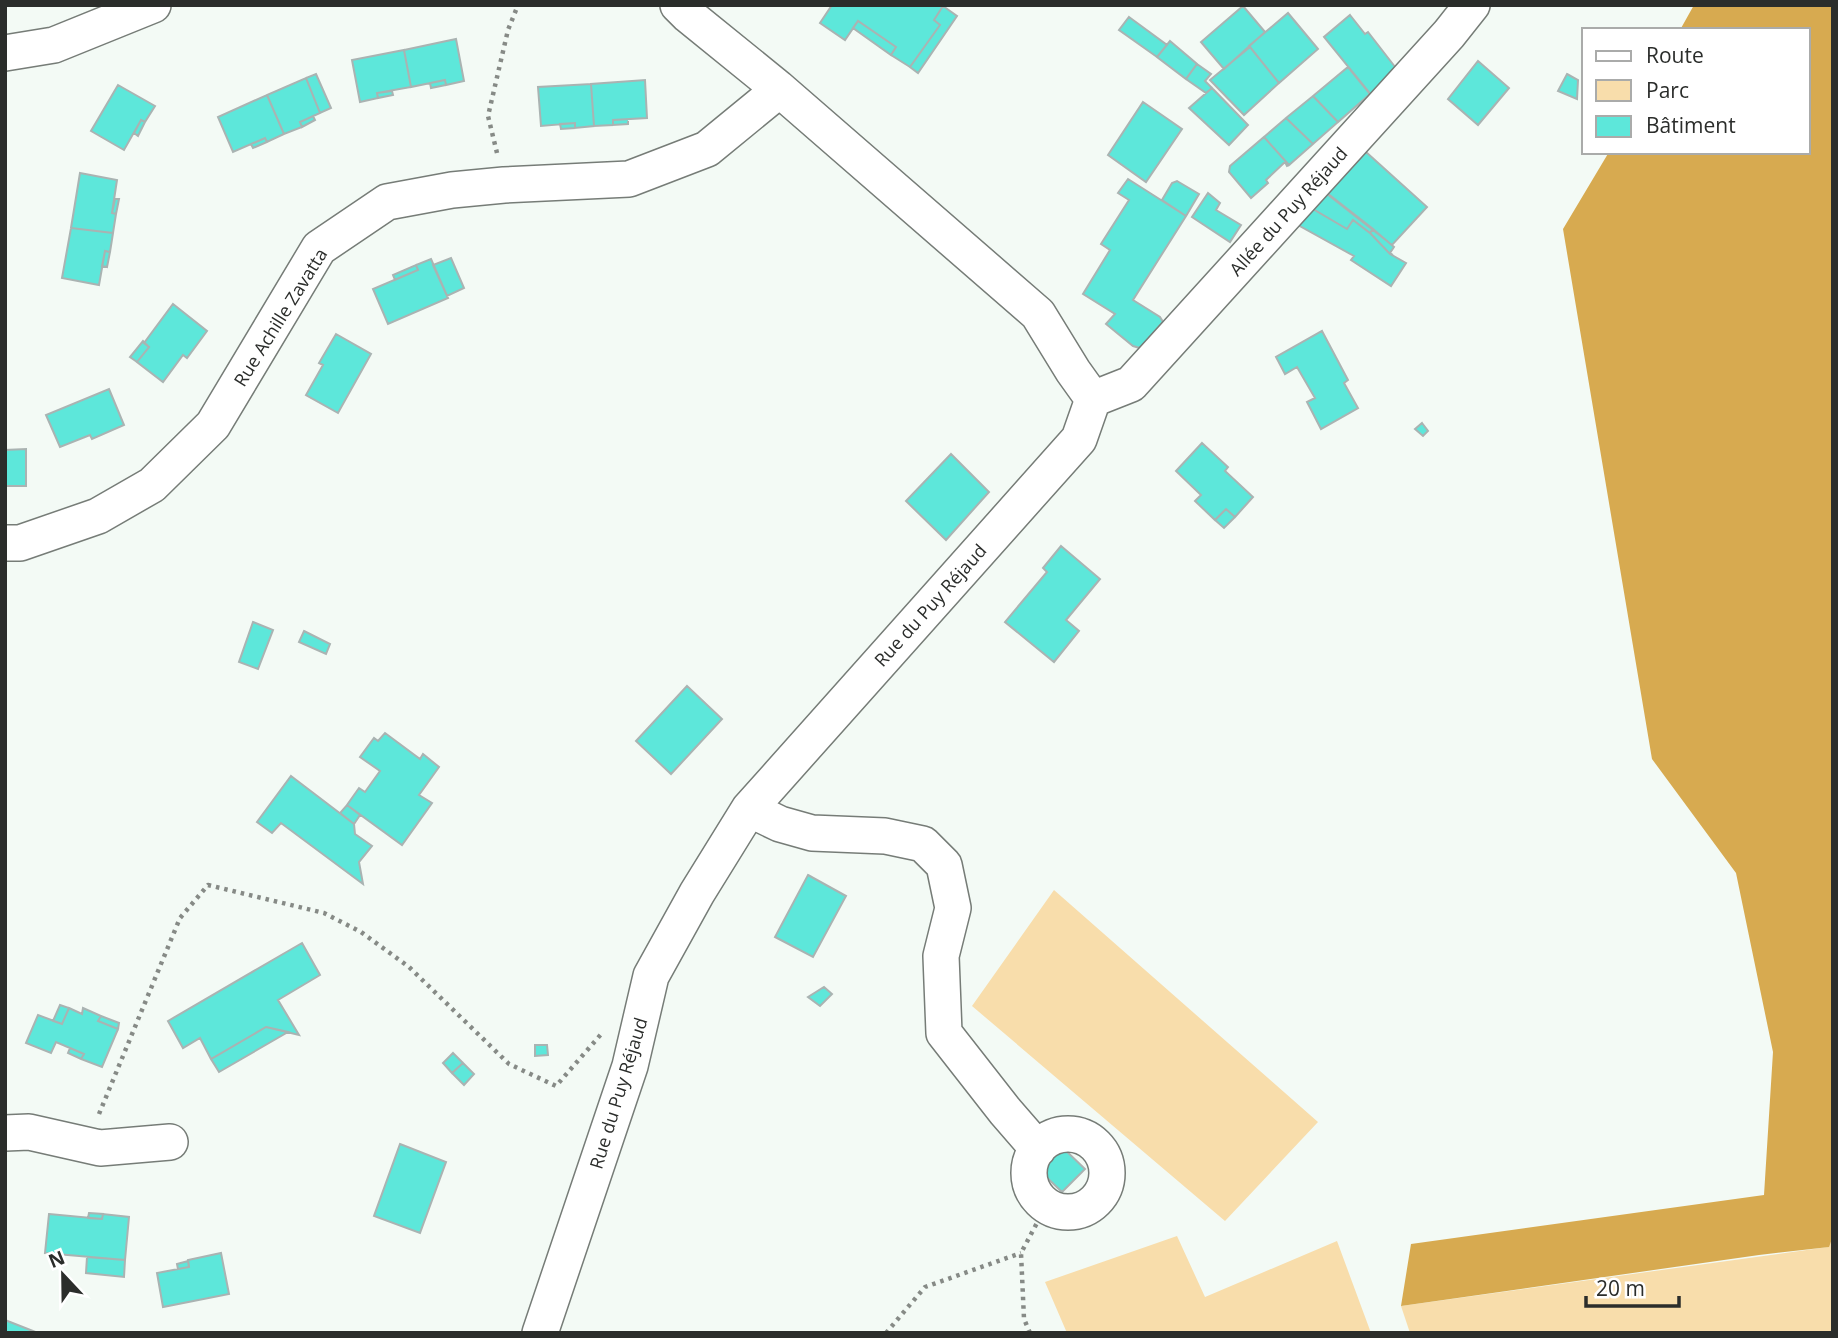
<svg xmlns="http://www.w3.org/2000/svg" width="1838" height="1338" viewBox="0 0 1838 1338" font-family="'Open Sans',sans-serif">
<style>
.green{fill:#f8ddab}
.forest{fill:#d7aa50}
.building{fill:#5de7da;stroke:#aab3b2;stroke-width:2}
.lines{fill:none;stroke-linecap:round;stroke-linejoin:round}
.minor-casing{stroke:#767c77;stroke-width:38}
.path{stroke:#868a86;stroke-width:4.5;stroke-dasharray:3.5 5;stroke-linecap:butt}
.minor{stroke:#fff;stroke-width:35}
.labels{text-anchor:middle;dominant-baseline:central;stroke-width:5;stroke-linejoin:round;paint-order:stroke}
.street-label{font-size:18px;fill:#2b2d2b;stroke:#fff}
</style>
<rect width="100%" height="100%" fill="#f3faf5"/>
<path class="green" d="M1054 890 1318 1122 1225 1221 972 1006Z
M1177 1236 1205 1297 1337 1241 1371 1333H1067L1045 1282Z
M1833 1236V1333H1410L1401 1306 1828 1247Z"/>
<path class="forest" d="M1694 5H1833V1236L1829 1247 1759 1255 1401 1306 1411 1244 1764 1195 1773 1052 1736 873 1652 759 1563 229 1609 152H1808V30H1680Z"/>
<path class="building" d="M832 5H942L943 6 934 20 940 25 910 67 891 55 896 47 858 21 845 40 820 23Z
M943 6 957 16 918 73 910 67 940 25 934 20Z
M1243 6 1265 32 1224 69 1201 42Z
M1288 13 1318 49 1279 83 1249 46Z
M1350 15 1365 34 1368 32 1399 72 1372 96 1324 37Z
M1129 17 1167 45 1157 57 1119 30Z
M858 21 896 47 891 55 853 28Z
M456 39 464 81 446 85 445 80 411 87 404 50Z
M1170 41 1197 64 1186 79 1157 57Z
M1250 47 1279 83 1244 115 1210 80Z
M404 50 411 87 377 93 378 98 360 102 352 60Z
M1478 61 1509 88 1478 125 1448 99Z
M1197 64 1211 74 1205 81 1212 88 1206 93 1186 79Z
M1348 67 1370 94 1338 122 1313 96Z
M316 74 331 108 320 113 306 78Z
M1567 74 1578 80 1577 99 1558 91Z
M306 78 320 113 300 122 302 127 284 134 267 95Z
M445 80 446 85 431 88 430 83Z
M645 80 647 118 613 120V125L594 126 591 84Z
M591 84 594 126 575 128V123L541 126 538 87Z
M118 85 155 106 145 122 141 120 124 150 91 131Z
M1212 88 1248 125 1229 145 1189 108Z
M392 91 393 95 378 98 377 93Z
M267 95 284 134 267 142 265 138 233 152 218 117Z
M1313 96 1338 122 1313 144 1286 118Z
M1143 102 1182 129 1146 182 1108 155Z
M313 116 315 120 302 127 300 122Z
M1286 118 1313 144 1289 165 1264 137Z
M141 120 145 122 138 136 134 133Z
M613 120H628V124L613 125Z
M575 123V128L561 129 560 124Z
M1264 137 1289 165 1287 166 1285 162 1266 180 1268 183 1251 198 1229 172 1230 166Z
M265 138 267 142 253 148 251 144Z
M1366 152 1427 207 1392 245 1327 194Z
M80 173 117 180 112 213 116 214 113 233 71 228Z
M1128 179 1186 216 1133 300 1160 317 1163 322 1140 348 1133 346 1106 324 1115 314 1083 294 1110 250 1101 244 1129 200 1118 193Z
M1177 181 1199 194 1186 216 1162 200 1172 183Z
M1208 193 1220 203 1216 210 1241 225 1230 242 1192 217Z
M1327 193 1373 229 1370 233 1353 220 1347 229 1313 209Z
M115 199H119L116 214 112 213Z
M1313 209 1347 229 1353 220 1370 233 1390 254 1406 263 1391 286 1351 260 1354 256 1298 225Z
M71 228 113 233 110 252 105 251 99 285 62 278Z
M1373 229 1394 247 1390 253 1393 255 1390 254 1370 233Z
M105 251 110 252 107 267 102 266Z
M451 258 464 288 447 296 433 265Z
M431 259 448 298 388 324 373 289 418 270 416 265Z
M416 265 418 270 395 280 393 275Z
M173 304 207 331 187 358 183 355 163 382 137 362 149 347 144 343Z
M1322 331 1348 380 1344 383 1358 408 1321 429 1307 402 1315 398 1297 367 1285 374 1276 357Z
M336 334 371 354 338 413 306 395 323 365 319 363Z
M143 341 149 347 137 362 130 357Z
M109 389 124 425 92 439 90 435 60 447 46 415Z
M1422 423 1428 431 1423 436 1415 429Z
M1202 443 1228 467 1225 471 1253 497 1235 517 1226 509 1215 520 1195 501 1201 495 1176 471Z
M26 449V486H5V450Z
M951 454 989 492 946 540 906 501Z
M1226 509 1235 517 1224 528 1215 520Z
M1061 546 1100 579 1066 620 1079 631 1054 662 1005 622 1047 572 1043 568Z
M253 622 273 630 258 669 239 662Z
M304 631 330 644 326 654 299 642Z
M687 686 722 719 671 774 636 741Z
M385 733 420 759 423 754 439 767 419 795 432 803 402 845 347 805 359 788 365 792 380 771 360 757 374 738 378 741Z
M291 776 354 824 355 834 372 846 359 862 363 884 281 823 272 833 257 822Z
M347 805 360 815 354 824 340 813Z
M808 875 846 896 813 957 775 937Z
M302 943 320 975 278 1000 299 1035 266 1027 211 1059 200 1038 183 1048 168 1021Z
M824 987 832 994 820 1006 808 997Z
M60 1005 69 1008 62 1024 53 1021Z
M69 1008 82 1014 83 1008 101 1016 98 1021 118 1029 102 1067 81 1059 84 1054 56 1042 51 1053 26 1043 38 1015 62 1024Z
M101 1016 119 1023 118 1029 98 1021Z
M266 1027 288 1032 219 1072 211 1059Z
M535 1045H547L548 1055 535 1056Z
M70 1048 84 1054 81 1059 68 1053Z
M453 1053 463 1063 452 1073 443 1063Z
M463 1063 474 1074 464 1085 452 1073Z
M400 1144 446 1162 420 1233 374 1216Z
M1061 1146 1085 1169 1062 1192 1039 1170Z
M89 1213 103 1214 102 1219 88 1218Z
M49 1214 102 1219 103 1214 129 1217 125 1260 45 1253Z
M221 1253 229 1294 163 1307 157 1273 189 1267 188 1260Z
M87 1257 125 1260 124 1277 86 1273Z
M188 1261 189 1267 178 1269 177 1264Z
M5 1320 38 1333H5Z"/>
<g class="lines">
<defs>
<path id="minor" d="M5 53 54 45 153 5
M1093 399 1131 384 1449 34 1472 5
M5 543H20L98 516 152 485 213 425 319 248 387 202 452 190 504 185 629 179 707 149 768 99 778 88
M749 809 780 824 812 833 885 836 923 844 944 865 953 908 941 956 944 1033 1005 1111 1038 1149
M5 1133 29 1132 100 1148 170 1142
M1029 1173a39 39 0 1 1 78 0a39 39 0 1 1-78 0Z
M540 1333 630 1066 651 976 697 893 749 809 1079 439 1093 399 1073 371 1038 314 778 88 688 15 678 5"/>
</defs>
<use href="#minor" class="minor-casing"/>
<path class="path" d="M497 153 488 116 508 30 518 5
M99 1114 180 918 208 885 324 913 361 932 409 967 509 1064 556 1086 603 1032
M886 1333 925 1287 1021 1253
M1030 1333 1024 1319 1021 1253 1046 1206"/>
<use href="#minor" class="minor"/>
</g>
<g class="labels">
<g class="street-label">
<text transform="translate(1288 211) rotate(-48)">Allée du Puy Réjaud</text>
<text transform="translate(280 317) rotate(-58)">Rue Achille Zavatta</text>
<text transform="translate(930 605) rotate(-48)">Rue du Puy Réjaud</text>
<text transform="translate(618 1093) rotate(-73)">Rue du Puy Réjaud</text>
</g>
</g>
<rect width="1838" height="1338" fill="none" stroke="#2b2d2b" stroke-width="14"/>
<rect x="1582" y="28" width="228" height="126" fill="#ffffff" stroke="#aaabaa" stroke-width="2"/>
<rect x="1596" y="51" width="35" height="10" fill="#ffffff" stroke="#aaabaa" stroke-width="2"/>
<text x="1646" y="63" font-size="21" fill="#2b2d2b">Route</text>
<rect x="1596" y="80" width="35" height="21" fill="#f8ddab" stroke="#aaabaa" stroke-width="2"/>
<text x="1646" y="98" font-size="21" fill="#2b2d2b">Parc</text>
<rect x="1596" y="116" width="35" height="21" fill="#5de7da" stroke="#aaabaa" stroke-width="2"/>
<text x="1646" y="133" font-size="21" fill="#2b2d2b">Bâtiment</text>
<g transform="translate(63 1275) rotate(338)" stroke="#ffffff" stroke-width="5" paint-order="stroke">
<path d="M0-5L12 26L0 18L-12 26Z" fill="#2b2d2b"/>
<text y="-10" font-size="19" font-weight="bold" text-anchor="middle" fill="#2b2d2b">N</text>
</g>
<path d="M1586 1296v10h93v-10" fill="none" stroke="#2b2d2b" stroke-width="3.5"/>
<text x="1596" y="1296" font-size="21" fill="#2b2d2b" stroke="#ffffff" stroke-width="5" paint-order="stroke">20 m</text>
</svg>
